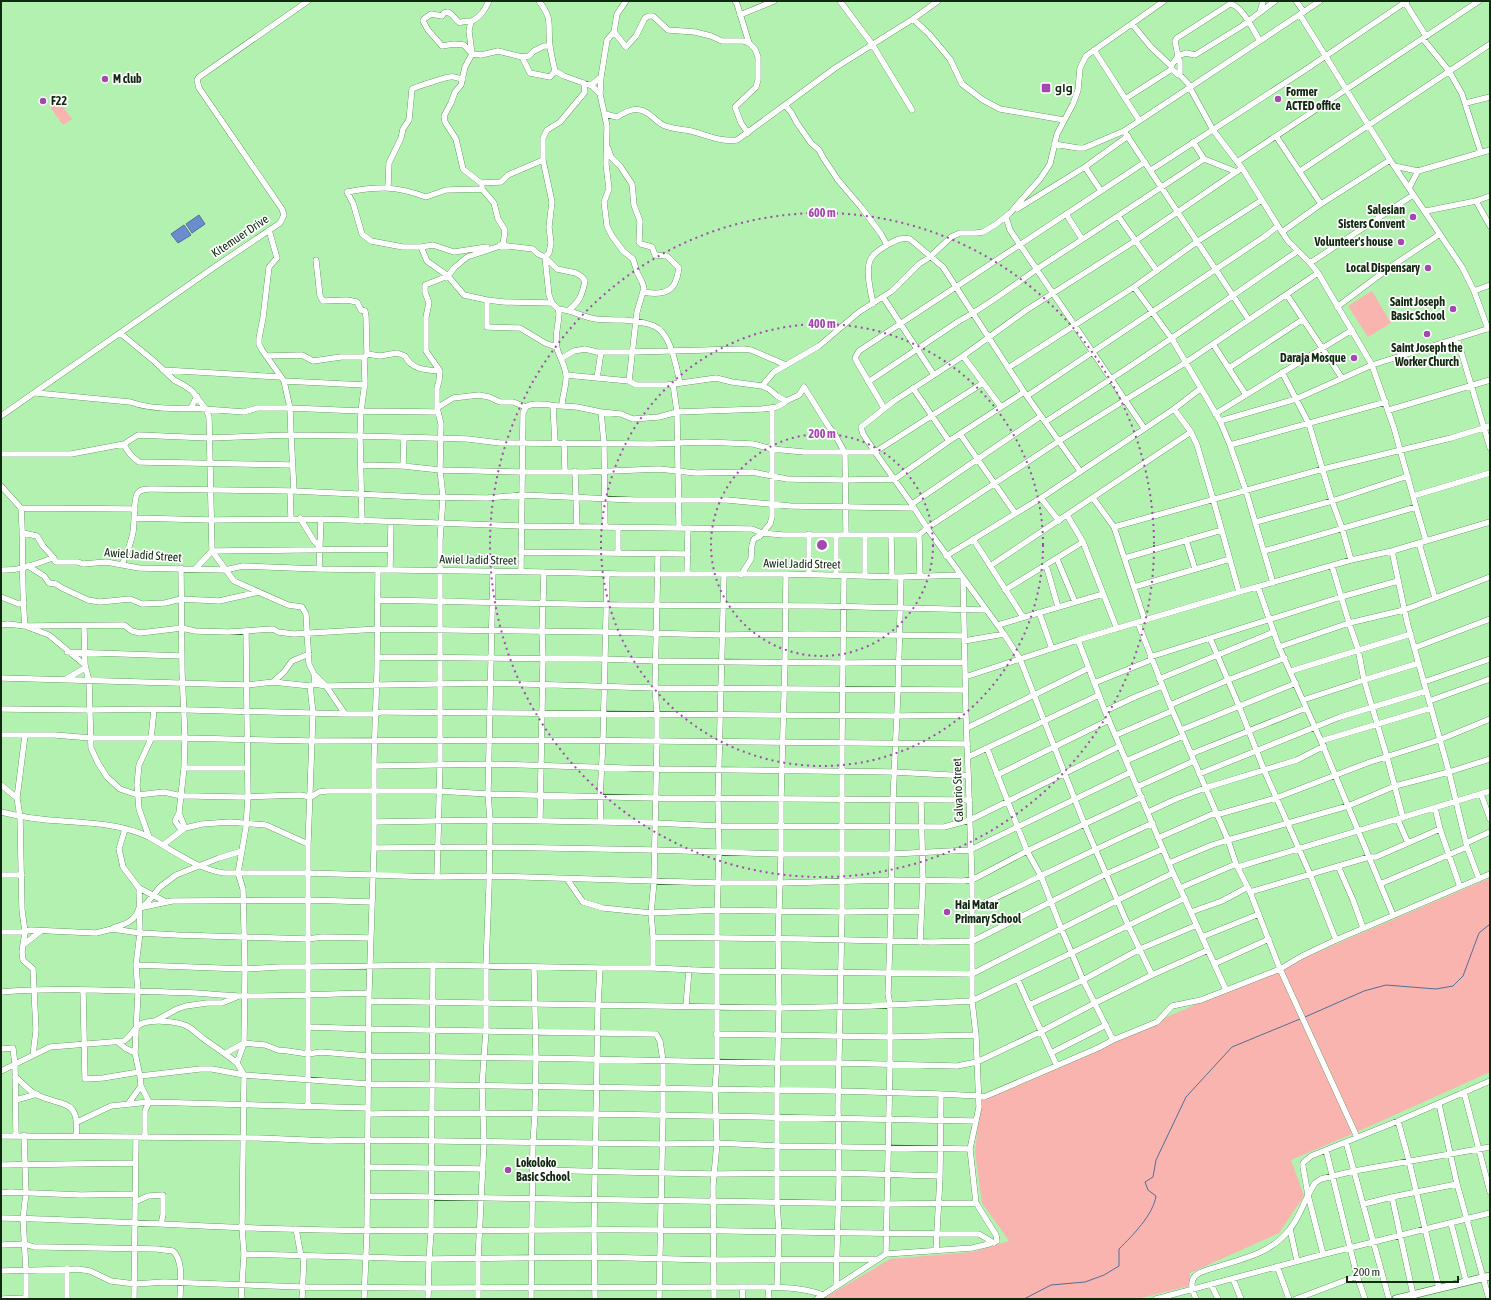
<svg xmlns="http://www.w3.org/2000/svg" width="1491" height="1300" viewBox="0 0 1491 1300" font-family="'Asap Condensed',Cairo,sans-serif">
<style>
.green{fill:#fab4af}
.water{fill:#6b8ccf;stroke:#506e96}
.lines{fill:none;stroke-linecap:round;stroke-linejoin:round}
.stream{stroke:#506e96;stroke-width:1}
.minor-casing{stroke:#377136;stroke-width:6}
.major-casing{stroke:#377136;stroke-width:8}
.minor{stroke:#fff;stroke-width:5.5}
.major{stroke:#fff;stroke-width:7}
.ring{fill:none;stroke:#a547b0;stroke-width:2;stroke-dasharray:2 4}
.poi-dot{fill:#a547b0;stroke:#fefefe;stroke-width:1.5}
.labels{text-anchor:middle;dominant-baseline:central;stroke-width:3.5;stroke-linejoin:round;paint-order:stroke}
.poi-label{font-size:12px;font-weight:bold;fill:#112910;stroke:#fefefe;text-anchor:start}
.street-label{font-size:12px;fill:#112910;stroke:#fefefe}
.centre{fill:#a547b0;stroke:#fefefe;stroke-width:2}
.ring-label{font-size:12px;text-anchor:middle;font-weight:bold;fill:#a547b0;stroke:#fefefe;stroke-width:3.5;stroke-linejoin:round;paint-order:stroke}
</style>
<rect width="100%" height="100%" fill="#b2f1af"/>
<path class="green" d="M59 101 72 119 63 125 50 107Z
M1372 291 1391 323 1368 337 1348 306Z
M1490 878V1072L1359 1131 1291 1160 1304 1196 1279 1233 1190 1273 1189 1286 1137 1299H823L890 1259 973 1252 1009 1241 982 1203 975 1152 981 1099 1199 1003Z"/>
<path class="water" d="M199 215 205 224 192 233 186 224Z
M184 225 191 235 178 243 171 234Z"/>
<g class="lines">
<path class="stream" d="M1305 1017 1364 991 1386 985 1436 989 1453 986 1463 976 1479 933 1490 924
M1024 1299 1051 1285 1085 1282 1104 1275 1119 1266V1249C1133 1235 1153 1215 1156 1196L1148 1190 1145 1182 1153 1177 1156 1160 1186 1097 1232 1047 1300 1019"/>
<defs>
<path id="minor" d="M489 1C485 9 481 17 472 21 468 22 464 20 460 23 455 20 454 15 448 12L444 13 442 16 431 14 424 19 423 21 428 30 442 46 454 44 464 45 472 54 481 55 498 51 522 57 529 56 534 51 544 46H550
M539 1C554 21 547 24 550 46 551 54 553 62 555 71L564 76 592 86 600 94 607 126 606 164 609 189 604 202 607 226 612 236 623 251 633 259 637 272 642 282 644 288 637 312 629 381 636 385H667L716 378 732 382 762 386 769 389 777 396 786 401 799 395 804 387 829 427 834 433 845 453 846 535
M626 1 617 14 614 32 626 47 636 36 645 18 649 16H653L668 30 695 32 711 36 722 41H743L749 43
M735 1 737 4 749 43 755 49 758 57V80L756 87 735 107 741 123 748 133
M840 1 872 44 912 110
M1296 1 1304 12
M1404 1 1426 36
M1260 12 1263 1
M740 15 774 1
M1300 15 1390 160 1462 267 1474 291 1488 329
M913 19 929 34 950 59 962 84 983 100 1000 109 1064 120
M471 21 469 31 472 54 465 67 461 85 455 92 451 103 444 116 445 122 456 139 463 169 481 183 501 182 508 175 543 160
M1132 24 1151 47 1171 66 1172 69 1178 75H1180L1191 87
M1423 39 1449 71 1462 94 1481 153
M1094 50 1139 120
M1178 56 1186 53 1195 55 1242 26 1275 1
M522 57 530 73 550 77 555 71
M1177 58 1180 61V75
M1171 66 1178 56 1175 41 1177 38 1230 4C1242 5 1254 32 1260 41
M591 85 601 77 607 40 614 32
M1190 88 1213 130 1242 168 1278 226 1288 241 1310 263 1318 273 1372 365 1394 428 1416 507 1426 541
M600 94 601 77
M1125 99 1172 69
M1466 103 1490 97
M785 105 835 68 913 19 938 1
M605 114 617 117C624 113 632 108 640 110 649 111 655 121 663 125 671 129 682 129 691 131 707 135 720 142 737 140L785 105 791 112 797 123 811 143 819 150 824 159 838 180 861 207 881 234 887 245
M1124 131 1249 320
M1276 136 1321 204
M1054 144 1078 148H1084L1124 131 1320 1
M608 148 611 157 620 166 632 184 634 205 640 221 639 242 641 244 652 247 655 255 667 256 679 268C678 272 678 276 676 280 672 295 654 294 643 292
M1204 159 1237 172
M1237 162 1479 1
M1394 166 1418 171 1490 150
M1151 170 1308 68 1407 1
M1300 171 1490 44
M388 187 389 163 401 138 403 129 409 120 412 89C413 88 446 77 450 77 454 76 459 79 463 79
M482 187V189L494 203 498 219 505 230 503 245
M1409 188 1418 171
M482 189 446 190 426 197C396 186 378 186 347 192L353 203 362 234 371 241 403 247H421L427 261 448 276 464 295 487 300V327L520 328 545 343 556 347
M1101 191 1085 167 1128 136
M1476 201 1490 226
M1017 209 1085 167
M1426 211 1476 201 1490 196
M1066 214 1082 239
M1118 216 1157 271
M1006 217 1010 230 1111 379C1174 338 1235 293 1298 251
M269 230 277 258 269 267 263 318 259 338V344L262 350 284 381 290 408 361 411 438 412
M1282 232 1321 204 1390 160
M500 245 533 249 538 254 545 257 557 269 576 273 582 277 585 281C582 295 580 301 569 310
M421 247 433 245 454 252 487 247
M316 260 320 296 323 301 347 300 357 302 361 310 365 311 366 317 367 354 365 357H364L365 382 361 411 360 436 362 521
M1310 263 1413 195
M1134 287 1172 339 1220 421 1230 445 1246 491 1273 583
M1474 291 1490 285
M1287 295 1342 378
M883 297 934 375
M487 300 504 302 552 303
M873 304C871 292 864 267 872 257 875 252 884 247 889 244 896 240 902 237 910 239L943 267 1024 392 1080 471
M1337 307 1389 268 1440 234
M558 309C572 310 583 317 596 319 605 320 615 320 624 320 633 321 645 322 654 326 671 333 676 366 680 383
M120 333 154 361 174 380 185 386 192 391 206 409 209 417 212 551 234 581 288 605 302 607 306 614 309 664 314 674 315 684
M1457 338 1490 448
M1213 344 1246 395
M367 354 380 356 397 353 405 356C412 370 426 370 440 371
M266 356 302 355 313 361 341 357H364
M963 356 1001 407
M562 358 574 351 585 349 597 352H632L743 349 751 350 786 365
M1008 368 1134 287 1198 241 1262 200
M1229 368 1302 320
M163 370 281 377
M1282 372 1309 424 1332 501 1342 528 1351 560
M566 375 629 381
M597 378 601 352
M284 381 365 385
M868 382 959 321C989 305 1015 284 1043 265 1097 230 1151 194 1204 159L1193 142
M673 384 677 412 679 527
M762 386 774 372 819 346 859 312 892 291 919 264 930 257 951 237 960 233H976L983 232 995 225 1010 213 1040 179 1050 164 1057 134 1073 104 1078 90 1080 68 1086 56 1164 1
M913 388 949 441
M36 393 130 402C149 409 171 409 191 408L197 396
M1027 396 1264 237 1278 226
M553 406 555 443
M562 406 577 407 601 412 621 414 633 419 659 417 677 412 762 409 777 407 784 403 786 401
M191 408 244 412 257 408H290L291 435 360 436 468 439 500 443 652 444 705 442 753 444 772 449 804 452H875L983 383
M437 408 453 398 479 395 489 397 500 402H513L526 407
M884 408 857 362 855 358 859 351 1145 162
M1174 409 1191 432 1197 445 1213 499 1239 592
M1389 410 1490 380
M601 412 604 443 605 527
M1215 414 1352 330
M1 416 216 266 280 223 284 215 282 209 199 88 197 80 199 77 308 1
M1220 421 1296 399 1372 365 1490 328
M1045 422 1111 379 1144 428
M960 434 1015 513
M564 443 565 471
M124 444 138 435 209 438 291 435 294 491
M1230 445 1386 402
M1 454H71L124 444C127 452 132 457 139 462L292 465
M361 465 403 466 440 470 523 472H588L659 469 696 473 752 472 787 479 845 480 895 479 949 441 1024 392
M403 466 404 438
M575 471 577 527
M1 486 21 508 135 509
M290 491 291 518
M1413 496 1490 473
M1041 498 1059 521
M1093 498 1114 527 1145 621
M912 504 1041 416
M21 508C24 547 21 586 25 626L49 635 85 665
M1067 515 1083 542 1117 629
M135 518 211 520 321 519 521 526 752 529 762 533 783 535H919L927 528 1059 441 1185 363 1318 273
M300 518 314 541 320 547
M1256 522 1332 501 1408 476
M1114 527 1323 469 1451 438 1490 426
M23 533 37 536 43 546 54 558
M809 534V574
M836 535V575
M865 535V576
M891 535 892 577
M919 535 920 577
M973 539 1023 617
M1186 540 1195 569
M1419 543 1435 598
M1264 551 1416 507
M1392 551 1407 622 1449 772 1467 847 1479 879
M521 552 688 554
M618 554V527
M946 556 1041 498 1174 409 1200 389
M1125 558 1222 530
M1057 559 1075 602
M122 565C126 555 131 544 133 532 135 521 133 504 137 494 140 489 146 489 151 489L294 491 420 497 487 498 523 495 634 500H727L790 506 914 508
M1046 565 1058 607
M28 566 44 576 49 583 56 584 62 588 88 600 100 602 130 599 142 604 165 603 181 599 219 601 259 592
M990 566 1191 432
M1332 566 1349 623 1358 649 1364 680 1419 663
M181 568 182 672 185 738 184 768 179 813 175 821 181 830
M196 568 212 551 389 549
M319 569 321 519
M1 570C20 571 35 564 53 558L56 562H78L83 564 106 562 139 568 225 570 243 566 319 569 544 572 620 574H786L901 577 960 575
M390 570 391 522
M521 571 523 413 526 407C533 401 552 406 562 406 562 395 567 386 566 375 565 364 559 357 557 348 554 338 559 323 559 313L558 309 552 303 549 295 545 257 549 253 551 243 549 227 552 202 543 160V138L547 130 560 122 585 92 584 83
M687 574 688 528
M741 575 751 559 752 545 754 539 760 536 770 524 772 517V408
M1134 587 1230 559
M1258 587 1279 647 1321 741 1393 915
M1005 590 1083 542
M1 597 19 604 24 603
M378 600 621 605 822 606 986 610
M1039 612 1052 649
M1138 623 1170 705 1228 840 1236 864 1250 892 1280 969 1357 1137
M1 625 8 624 25 626 124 625 132 631 140 633 182 628 195 631 228 632 273 629 278 632 294 634 378 629 606 632 723 635 810 634 964 636
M998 625 1103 594
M84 626 85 665 89 681 91 748 98 763 107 777 120 789 138 795 164 792 181 796H194L240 797 300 795 311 797 319 792 327 791H439L488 794 655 798 970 800
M1210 638 1239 706 1264 770 1310 874 1336 940
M1078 640 1105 711 1173 873 1226 990
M964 641 1004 634
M1279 647 1349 623 1404 610 1490 577
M1414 648 1490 619
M67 652 182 656
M377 657 605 659 656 661 843 663 965 662
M1150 657 1341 597 1398 581
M1291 671 1411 634
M314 674 326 686 345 714
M965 677 1078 640 1239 592 1351 560 1392 551 1490 522
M1 678 247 685 273 682 310 686 315 684 326 686 490 683 655 688 965 690
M66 679 85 668
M1159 679 1274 632
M273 682 284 672 292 661 309 654
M1424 682 1490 659
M1094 683 1151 660
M1303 700 1364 680 1387 757 1403 818
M1429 701 1490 679
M1170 705 1228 680 1285 658
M1 709 90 710 154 709 345 714H376L381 712H386L896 716 966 715
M154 709 151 739 139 765 137 785 139 809 149 837C172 850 197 869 224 873H308L437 877 489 876 718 883H780L891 880 963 881 972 880 1027 851 1142 797
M1105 711 1135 697 1162 686
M967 728 1089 668
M1181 730 1296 683
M1 735H55L91 738H185L311 741 542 740 968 744
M25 735 17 798 20 817 22 910 25 932 22 952 23 960 33 969 36 1030 33 1055
M1116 735 1172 711
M1321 741 1431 708
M987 748 1027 851 1041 876 1061 928 1083 980 1113 1040
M1191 754 1306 708
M968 757 1099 695
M1126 761 1183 736
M374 766 489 764 657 769 894 772 968 776
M184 768H247
M1199 774 1340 717 1426 691
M997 775 1109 720
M1 785 17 798
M1137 787 1194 761
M1481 794 1490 819
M1435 808 1440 829 1460 887
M1 812C21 817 41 820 62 821 91 823 122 824 149 837
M1148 812 1176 799 1205 788 1297 760 1324 746
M179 813 185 828
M1216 815 1276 798 1370 762 1439 740 1490 719
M1398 820 1408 843
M540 821 543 658 542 631 544 572
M374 822 490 820 655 823 719 826 944 827 970 820 1120 746
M601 822 600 797 603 741 607 574
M125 829 119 849 123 867 139 888 140 933 136 965 138 992 135 1053 140 1076 200 1069H212L244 1075 368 1084 839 1091 941 1094 978 1096 984 1097 1098 1048 1113 1040 1157 1022 1172 1006 1201 1000 1280 969 1302 956 1336 940 1490 874
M1158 838 1215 813
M1466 843 1490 832
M163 845 185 828 202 824 230 822 266 825 308 844
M374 848 490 847 655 850 781 854H892L970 850 1131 772
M1169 863 1212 845 1228 840 1348 806 1395 786 1449 772 1490 759
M1338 866 1353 900 1363 928
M1238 867 1490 791
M1 875H22
M437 877 440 764V540L443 497 440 470 441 424 437 408V388L439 381 440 371 426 351V317L429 303 425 292V285L448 276 454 268 467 257 503 245
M567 879 583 902 603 908 651 913 718 910 842 912 921 911
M1380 884 1467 847
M139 888 166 902
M1180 888 1236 864
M1250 892 1369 857H1376L1440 829
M139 908 172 901 308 900 372 902
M972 909C1032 881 1092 850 1153 823
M1191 912 1222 901 1248 887
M113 928C125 924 135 922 139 908L146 904 160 887 176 875 219 858 242 851
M1 932H25L30 930 96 933 112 929 140 933 177 935 308 939 322 937 371 938
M653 937 806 939 933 942 973 941 1106 874 1163 849
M1202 937 1259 914
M920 942 923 881 921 800
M23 945 41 931
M1214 964 1269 939
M136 965 245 969 280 967H308L433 965 600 968H653L717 971 972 974 1118 900 1173 873
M653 968V937L651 913 654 882 657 741V714L655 688 658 554
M1152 975 1208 950
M1018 980 1029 1005
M83 990 85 1079 103 1078 139 1072
M1 992C66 987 131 991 196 993 212 994 228 996 245 996 286 996 328 994 369 993
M369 1001 598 1005 600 968
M686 1006 689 969
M155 1021 177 1009 186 1006 207 1003H222L239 996
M308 1027 369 1029 656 1034 660 1041 663 1061V1116L659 1299
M716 1034 890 1037 976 1035
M118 1042 125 1048 135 1053
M1 1049 13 1048 15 1065 16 1135
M226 1053 244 1043 265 1045 278 1050 288 1051 308 1054 321 1052 368 1056 536 1058 777 1063H839L957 1066 977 1062 1040 1032 1095 1003 1152 975 1128 925 1084 823 1020 659 1004 634 927 528 911 503 875 452 863 434 861 427 894 401 963 356 1025 311 1135 241 1242 168
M1051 1053 1106 1025
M1057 1066 1029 1005 1083 980 1140 949 1197 925
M1 1071 50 1047 124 1041C132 1036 134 1027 141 1024 152 1019 176 1021 187 1026 193 1029 198 1035 204 1039 215 1047 226 1054 237 1063
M140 1076 141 1086 149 1102
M15 1077C22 1082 29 1091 37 1095 63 1107 80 1098 76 1136
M1464 1092 1490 1192
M16 1100 37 1094
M128 1104 141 1086
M1439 1104 1457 1184 1489 1299
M308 1106V844L313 713 310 686
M368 1114 431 1113 596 1114 975 1121
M1398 1121 1409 1161 1439 1288
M77 1122 111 1106 149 1102 368 1108
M24 1135 26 1193 23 1219 26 1271V1299
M1 1136 259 1138 328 1141 368 1140 663 1144 717 1143 778 1146 970 1149
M145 1138V1111L149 1102
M1346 1142 1389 1299
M1326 1150 1357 1276 1365 1299
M1 1165 135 1163
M367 1167 483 1169
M534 1170 714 1174 839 1173 940 1176 941 1094
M1 1193 10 1192 81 1195 135 1194
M367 1196 888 1204 976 1203
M1392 1197 1414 1299
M135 1202 148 1196 163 1195V1215L161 1224
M1364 1204 1392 1197 1457 1184
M1 1218C112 1220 222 1229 333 1230 442 1232 551 1229 660 1230 764 1231 868 1234 973 1234H979L994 1243
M1451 1223 1466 1281
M296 1229 301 1256
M1290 1229 1297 1261
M1 1245 25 1244 34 1247H43L157 1249 173 1251C184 1261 180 1285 180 1299
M936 1250 940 1176
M244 1254 429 1259 594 1257 713 1260 878 1259
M886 1254 890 1064V1005L888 994 891 912 893 800 898 690 901 577
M1323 1254 1308 1195 1315 1183 1321 1179 1354 1171 1490 1147
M1277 1266 1289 1299
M67 1269V1299
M1 1271 78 1269 90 1271 111 1281 135 1284 164 1282 302 1287 428 1288 768 1287C787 1288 806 1288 823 1295
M1233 1279 1241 1299
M1211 1284 1218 1299
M836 1286 839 1179 838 1106 842 912V742L844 576
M768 1287 769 1299
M777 1287 779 1232 777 1203V1091L779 1008 778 939 781 854V799L785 662 786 574
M1 1299 26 1298
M134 1299 136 1138
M241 1299 244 1254 242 1228 244 1075 237 1063 244 1043 245 969 243 889 238 873 246 827 248 797 246 632
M302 1299 304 1256
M364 1299 367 1230 369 993 374 848V759L377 671 378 570
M428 1299 429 1259 431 1232 433 965
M478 1299V1259L484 1142 482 1086 486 1030V966L489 886 490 820 488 794 493 571
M531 1299 533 1142 535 1114 536 1058 534 967
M595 1299 594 1230 598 1005 779 1008 871 1006 972 1001 1185 898
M714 1299 713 1186 717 1143 715 1090 717 1061V915L719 853 718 798 724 575
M742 1299 743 1288
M817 1299 886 1254 972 1248 989 1244 997 1241 996 1235 976 1203 970 1149 979 1107 976 1035 972 1001V880L966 715 963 579
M1156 1299 1317 1256 1490 1213
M1196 1299C1193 1292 1189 1283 1195 1276 1201 1270 1215 1268 1223 1265 1247 1258 1273 1251 1289 1230 1298 1220 1302 1207 1308 1195L1303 1167V1163L1311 1156 1398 1121 1490 1081
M1296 1299 1357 1276"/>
<path id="major" d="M1396 1299 1490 1276"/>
</defs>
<use href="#minor" class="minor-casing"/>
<use href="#major" class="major-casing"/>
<use href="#minor" class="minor"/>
<use href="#major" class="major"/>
</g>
<g class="ring">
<circle cx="822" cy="545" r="111"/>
<circle cx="822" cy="545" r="221"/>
<circle cx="822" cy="545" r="332"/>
</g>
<g class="poi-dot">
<circle cx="105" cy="79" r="4"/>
<rect x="1041" y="83" width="10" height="10" rx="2"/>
<circle cx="1278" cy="99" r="4"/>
<circle cx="43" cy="101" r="4"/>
<circle cx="1413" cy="217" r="4"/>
<circle cx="1401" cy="242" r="4"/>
<circle cx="1428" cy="268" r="4"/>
<circle cx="1453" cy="309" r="4"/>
<circle cx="1427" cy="334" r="4"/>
<circle cx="1354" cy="358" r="4"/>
<circle cx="947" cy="912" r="4"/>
<circle cx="508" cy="1170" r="4"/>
</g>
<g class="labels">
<g class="poi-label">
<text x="113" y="79">M club</text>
<text x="1055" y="88">واو</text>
<text x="1286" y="92">Former<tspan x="1286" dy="14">ACTED office</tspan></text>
<text x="51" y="101">F22</text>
<text x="1405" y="210" text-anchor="end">Salesian<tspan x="1405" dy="14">Sisters Convent</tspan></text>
<text x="1393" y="242" text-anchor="end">Volunteer's house</text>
<text x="1420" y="268" text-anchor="end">Local Dispensary</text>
<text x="1445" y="302" text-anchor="end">Saint Joseph<tspan x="1445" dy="14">Basic School</tspan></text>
<text x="1427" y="348" text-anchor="middle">Saint Joseph the<tspan x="1427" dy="14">Worker Church</tspan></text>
<text x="1346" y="358" text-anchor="end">Daraja Mosque</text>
<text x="955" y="905">Hai Matar<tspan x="955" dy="14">Primary School</tspan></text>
<text x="516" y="1163">Lokoloko<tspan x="516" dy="14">Basic School</tspan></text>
</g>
<g class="street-label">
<text transform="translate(240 236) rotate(-34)">Kitemuer Drive</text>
<text transform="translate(143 555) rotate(4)">Awiel Jadid Street</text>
<text transform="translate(478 560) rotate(1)">Awiel Jadid Street</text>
<text transform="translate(802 564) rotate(1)">Awiel Jadid Street</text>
<text transform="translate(958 790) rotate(-92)">Calvario Street</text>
</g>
</g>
<circle cx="822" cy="545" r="6" class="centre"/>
<g class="ring-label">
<text x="822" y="217">600 m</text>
<text x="822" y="328">400 m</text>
<text x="822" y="438">200 m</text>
</g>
<rect width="1491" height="1300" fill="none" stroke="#112910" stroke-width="4"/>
<path d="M1347 1276v6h111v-6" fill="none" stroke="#112910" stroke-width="2"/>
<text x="1353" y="1276" font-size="12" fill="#112910" stroke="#fefefe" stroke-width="3" paint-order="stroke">200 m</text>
</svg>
